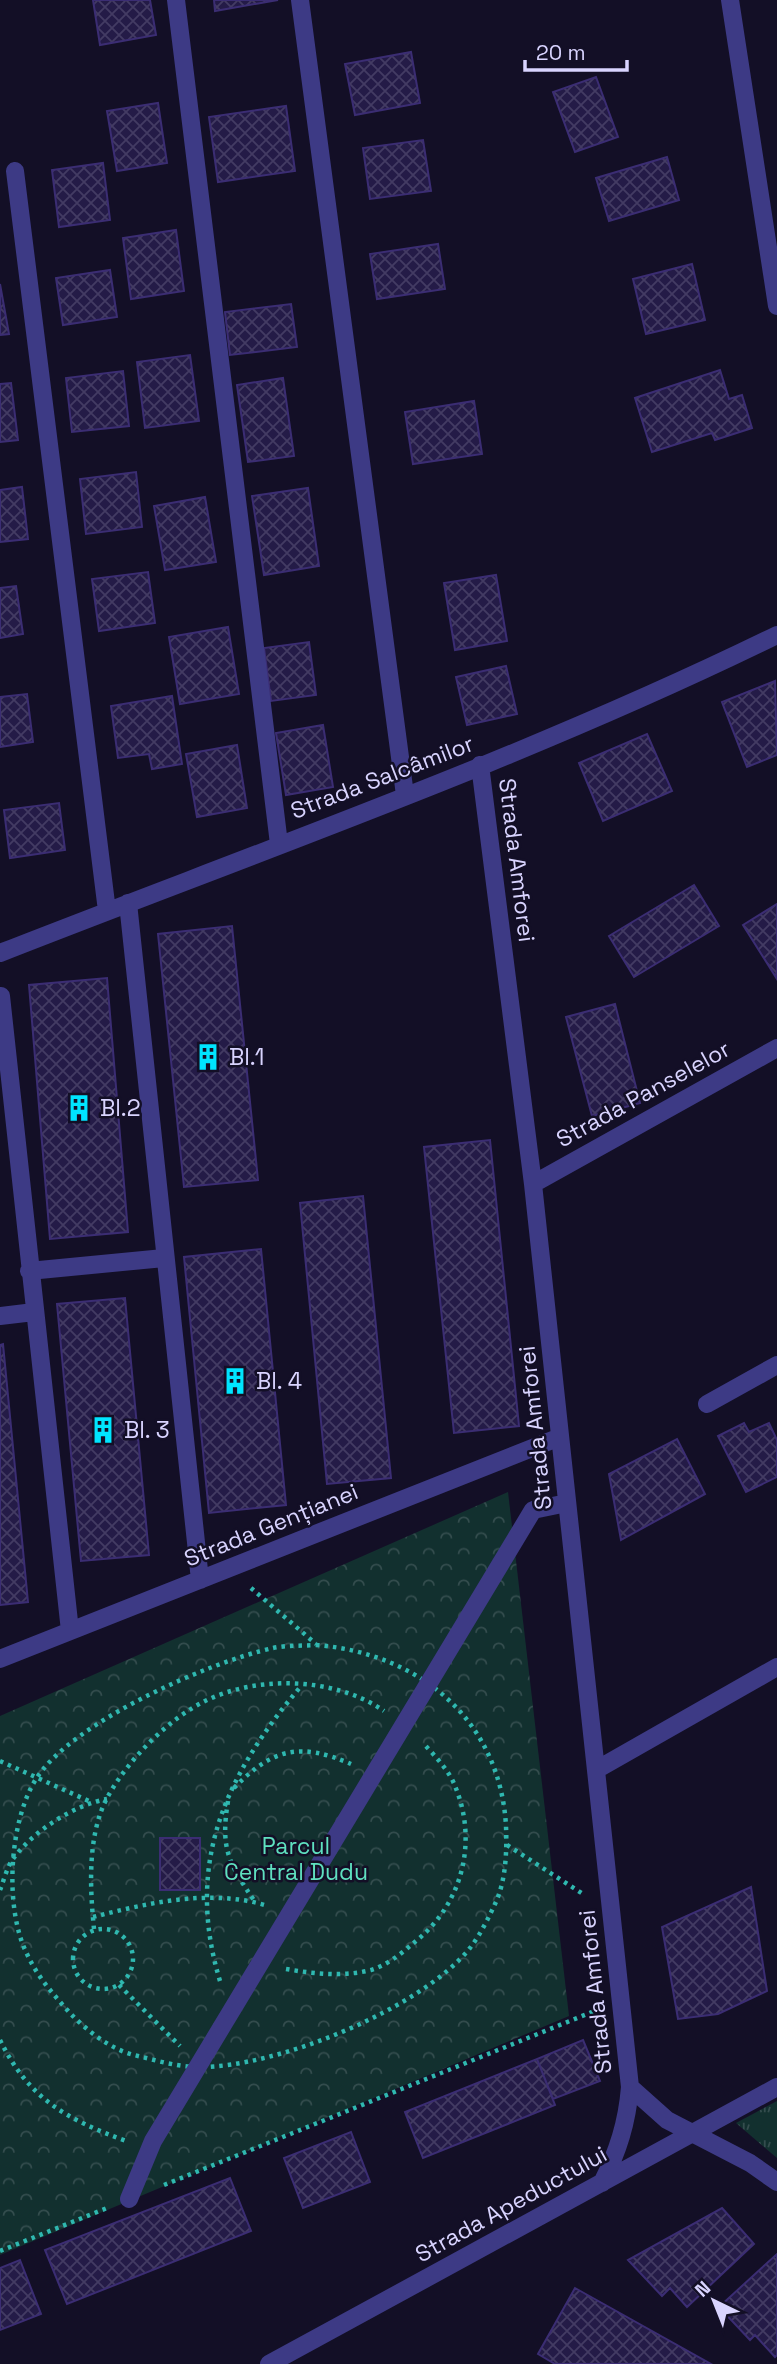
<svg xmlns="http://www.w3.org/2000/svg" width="777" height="2364" viewBox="0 0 777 2364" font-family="'Space Grotesk',sans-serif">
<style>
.grass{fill:url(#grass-tufts)}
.park{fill:url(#park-crowns)}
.building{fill:url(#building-cross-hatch);stroke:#3b2d73;stroke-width:2}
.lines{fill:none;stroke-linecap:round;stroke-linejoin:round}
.path{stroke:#2fb8b0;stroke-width:4.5;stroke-dasharray:3.5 5;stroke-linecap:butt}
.minor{stroke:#3d3a85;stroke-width:18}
.labels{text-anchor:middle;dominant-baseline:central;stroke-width:5;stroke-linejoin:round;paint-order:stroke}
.street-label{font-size:23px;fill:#d9d4ff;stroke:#130f26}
.poi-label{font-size:23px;fill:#d9d4ff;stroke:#130f26;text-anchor:start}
.park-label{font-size:23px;fill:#5fe0c0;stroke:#130f26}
</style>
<defs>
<pattern id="grass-tufts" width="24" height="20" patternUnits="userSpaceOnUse" patternTransform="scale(1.75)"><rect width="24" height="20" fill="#12302f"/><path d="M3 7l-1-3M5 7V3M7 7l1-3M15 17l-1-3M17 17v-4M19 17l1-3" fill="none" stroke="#344d4e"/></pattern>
<pattern id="park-crowns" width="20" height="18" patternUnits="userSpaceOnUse" patternTransform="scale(1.75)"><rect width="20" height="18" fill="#12302f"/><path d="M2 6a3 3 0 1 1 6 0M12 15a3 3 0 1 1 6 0" fill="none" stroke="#344d4e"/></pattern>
<pattern id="building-cross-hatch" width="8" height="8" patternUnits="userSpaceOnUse" patternTransform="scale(1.75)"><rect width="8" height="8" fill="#241b47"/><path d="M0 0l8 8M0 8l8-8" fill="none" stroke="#433b63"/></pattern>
</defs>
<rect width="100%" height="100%" fill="#130f26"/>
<path class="grass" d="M777 2101V2158L736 2123Z"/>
<path class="park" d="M508 1492 569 2016 0 2255V1716Z"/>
<path class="building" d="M93 0H150L156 35 100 45Z
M214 0H278L215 11Z
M411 52 420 103 355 115 345 64Z
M596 77 618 137 575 152 553 92Z
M158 103 167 163 117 171 107 111Z
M286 106 295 171 218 182 209 117Z
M423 140 431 191 370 199 363 148Z
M667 157 679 200 609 221 596 178Z
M103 163 110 220 59 227 52 170Z
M176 230 184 291 131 299 123 238Z
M438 244 445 289 377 299 370 254Z
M692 264 705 320 646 334 633 279Z
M110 270 117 317 63 325 56 278Z
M0 284 9 334 0 335Z
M291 304 297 347 230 355 225 312Z
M190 355 199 421 145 428 137 362Z
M720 370 729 399 742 395 752 428 715 440 712 433 652 452 635 398Z
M123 371 129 426 72 432 66 378Z
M283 378 294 456 248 462 237 385Z
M11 383 18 440 0 442V384Z
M474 401 482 454 413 464 405 412Z
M136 472 142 527 86 534 80 479Z
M22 487 28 539 0 542V490Z
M308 488 319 566 264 575 252 496Z
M205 497 216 562 165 570 154 506Z
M148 572 155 623 99 631 92 579Z
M496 575 507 641 455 650 444 583Z
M16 586 23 634 0 638V588Z
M228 627 239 694 180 704 169 637Z
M309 642 316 695 271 701 264 648Z
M506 666 517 714 467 725 456 677Z
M775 681 777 755 747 767 722 702Z
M27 694 33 742 0 747V697Z
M172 696 182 764 152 769 149 754 118 758 111 706Z
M323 725 333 787 286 795 276 733Z
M647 734 672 791 603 821 579 763Z
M237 745 247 808 197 817 186 754Z
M59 803 65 850 10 858 4 810Z
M694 885 719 926 634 977 609 936Z
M777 904V979L743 925Z
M232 926 258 1180 184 1187 158 934Z
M107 978 128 1232 50 1239 29 985Z
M615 1004 640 1103 592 1116 566 1017Z
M490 1140 519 1426 454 1433 424 1147Z
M363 1196 391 1478 327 1484 300 1203Z
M261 1249 286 1505 209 1513 184 1257Z
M125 1298 149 1555 81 1561 57 1304Z
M3 1344 28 1602 0 1605V1345Z
M744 1423 749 1432 769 1423 777 1440V1477L746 1492 718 1436Z
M677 1439 705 1494 621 1540 609 1474Z
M160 1838H200V1890H160Z
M751 1887 767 1991 718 2014 678 2019 662 1927Z
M583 2040 600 2081 553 2099 537 2059Z
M537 2059 555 2105 423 2158 405 2112Z
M351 2132 370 2182 303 2208 284 2158Z
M230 2178 251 2231 67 2304 45 2250Z
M722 2208 754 2244 687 2307 670 2288 662 2296 628 2260Z
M777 2254V2355L775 2357 755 2335 750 2340 719 2307Z
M20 2260 41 2314 0 2330V2268Z
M575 2288 711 2364H555L538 2354Z"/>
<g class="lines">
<path class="path" d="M251 1588 316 1644
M316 1645C419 1653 500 1720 506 1826 507 1851 506 1881 495 1904 488 1919 480 1935 470 1948 421 2009 276 2068 198 2067 177 2067 155 2060 134 2055 110 2049 86 2030 69 2012 53 1994 37 1976 27 1954 4 1908 9 1822 36 1779 72 1722 209 1662 273 1648 287 1645 302 1646 316 1645Z
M0 1761 91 1802
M234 1788C273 1748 300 1742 351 1764
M228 1801C220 1850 229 1863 255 1902
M507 1845 583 1894
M0 1890C4 1880 7 1867 13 1859 33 1831 74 1805 107 1799
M93 1917C148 1903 211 1888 268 1906
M73 1959a30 30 0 1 1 60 0a30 30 0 1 1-60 0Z
M94 1929C90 1889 87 1836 107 1798 127 1761 167 1720 205 1701 258 1675 335 1677 384 1711
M286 1969C315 1974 343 1977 371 1970 388 1965 403 1952 416 1941 463 1903 478 1841 455 1786 449 1770 434 1755 423 1743
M220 1981C184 1863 226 1774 302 1685
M119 1985 180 2046
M0 2040C29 2099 66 2119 126 2141
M164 2185 597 2010
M0 2251 107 2208"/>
<path class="minor" d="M176 0 279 844
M300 0 405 795
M730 0 777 306
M15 171 107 911
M480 765 533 1184 630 2087C627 2123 618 2151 602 2183
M128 903 200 1580
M0 953C260 851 526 758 777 635
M1 996 70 1631
M533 1184 777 1048
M29 1271 164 1258
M0 1316 34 1312
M707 1404 777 1365
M0 1659 560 1437
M596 1770 777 1667
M630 2087 667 2120 750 2163 777 2182
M129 2199 153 2141 533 1510 567 1503
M269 2364 777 2087"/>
</g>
<defs>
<symbol id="building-bare" viewBox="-9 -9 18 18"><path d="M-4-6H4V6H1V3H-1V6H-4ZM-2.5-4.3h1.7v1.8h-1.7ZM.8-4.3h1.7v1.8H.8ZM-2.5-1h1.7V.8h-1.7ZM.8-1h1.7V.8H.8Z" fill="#00e5ff" stroke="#130f26" stroke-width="2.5" paint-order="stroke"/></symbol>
</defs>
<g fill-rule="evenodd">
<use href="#building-bare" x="189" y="1038" width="38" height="38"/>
<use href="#building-bare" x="60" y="1089" width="38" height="38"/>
<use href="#building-bare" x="216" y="1362" width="38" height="38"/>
<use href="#building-bare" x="84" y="1411" width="38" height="38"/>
</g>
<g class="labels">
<g class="street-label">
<text transform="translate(382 777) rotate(-21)">Strada Salcâmilor</text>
<text transform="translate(517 860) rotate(83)">Strada Amforei</text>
<text transform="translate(643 1094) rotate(-29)">Strada Panselelor</text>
<text transform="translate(535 1428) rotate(-96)">Strada Amforei</text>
<text transform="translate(271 1525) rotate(-22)">Strada Gențianei</text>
<text transform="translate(595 1992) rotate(-96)">Strada Amforei</text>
<text transform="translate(511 2204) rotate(-29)">Strada Apeductului</text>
</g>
<g class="poi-label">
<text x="229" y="1057">Bl.1</text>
<text x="100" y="1108">Bl.2</text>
<text x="256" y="1381">Bl. 4</text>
<text x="124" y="1430">Bl. 3</text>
</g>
<g class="park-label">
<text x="296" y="1846">Parcul<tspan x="296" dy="26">Central Dudu</tspan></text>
</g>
</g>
<g transform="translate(714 2301) rotate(317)" stroke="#130f26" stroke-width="5" paint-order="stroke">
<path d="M0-5L12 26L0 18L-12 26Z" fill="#d9d4ff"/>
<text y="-10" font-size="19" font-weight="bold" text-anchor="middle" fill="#d9d4ff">N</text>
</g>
<path d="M525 60v10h102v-10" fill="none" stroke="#d9d4ff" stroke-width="3.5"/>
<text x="536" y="60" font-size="21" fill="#d9d4ff" stroke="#130f26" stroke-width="5" paint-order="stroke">20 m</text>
</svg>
